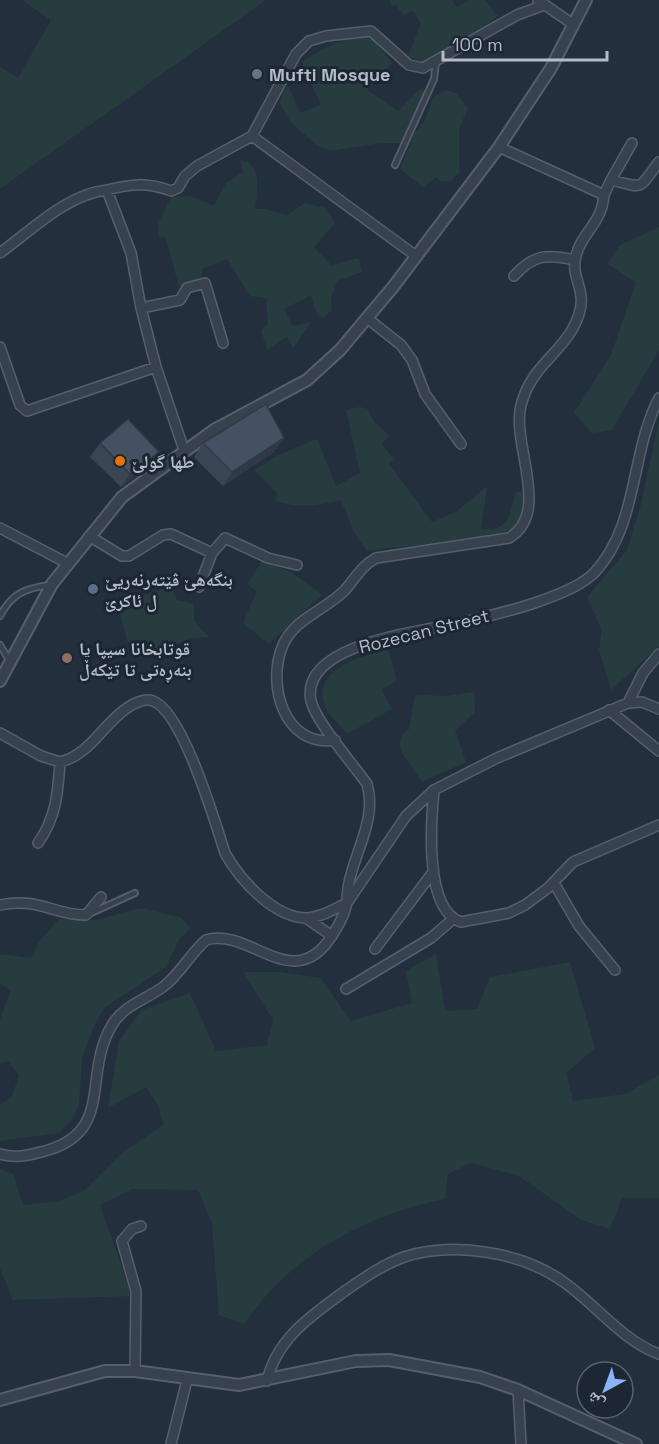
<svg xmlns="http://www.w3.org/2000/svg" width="659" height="1444" viewBox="0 0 659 1444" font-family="'Space Grotesk','Noto Naskh Arabic',sans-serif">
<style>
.green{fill:#263c3f}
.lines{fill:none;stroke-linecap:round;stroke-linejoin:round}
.service-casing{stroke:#565f6c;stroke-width:8}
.minor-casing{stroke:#565f6c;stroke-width:12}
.tertiary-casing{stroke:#565f6c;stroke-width:14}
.service{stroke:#38414e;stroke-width:4.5}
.minor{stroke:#38414e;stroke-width:9}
.tertiary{stroke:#38414e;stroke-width:10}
.wall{fill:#3b4654}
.shaded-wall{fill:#303945}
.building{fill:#455162;stroke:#303945;stroke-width:1.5}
.worship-dot{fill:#6b7280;stroke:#1d2633;stroke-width:2}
.food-dot{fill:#e8710a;stroke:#1d2633;stroke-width:2}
.service-dot{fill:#5c6f8a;stroke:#1d2633;stroke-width:2}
.education-dot{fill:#8d6e63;stroke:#1d2633;stroke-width:2}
.labels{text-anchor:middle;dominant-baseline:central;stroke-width:6;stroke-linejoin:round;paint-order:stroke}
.poi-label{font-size:18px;font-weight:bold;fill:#b4bcc9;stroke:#1d2633;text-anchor:start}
.street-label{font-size:18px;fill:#b4bcc9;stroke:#1d2633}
</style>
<rect width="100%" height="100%" fill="#242f3e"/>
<path class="green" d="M22 0H266L0 189V66L18 78 51 20Z
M390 0H452L457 7 470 0H485L498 16 443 55 422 62 408 56 421 23 413 11 404 15 395 5 391 7Z
M370 35 392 63 367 90 398 111 421 88 426 93 400 143H381L330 151 317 145 291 123 280 103 284 87H289L300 113 321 105 302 62C323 47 344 38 370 35Z
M446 90 456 93 468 108 459 129V173L450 182 440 181 436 177 423 187 400 169 415 132 424 122 433 97Z
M240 160C263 163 257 193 255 209H265L287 215 305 203 325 208 335 223 314 247 331 265 359 258 362 272 337 281 331 298 332 310 323 318 317 315 311 295 284 309 293 326 311 322 293 348 287 337 267 350 261 330 268 324 266 298 250 296 227 259 202 269V276L196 280V283L179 287 166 238 159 237 158 224 171 197 191 196 214 206 226 183 243 172Z
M659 227V350L612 430 592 433 574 413 611 355 636 282 607 264 620 245Z
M360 407 368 409 374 422 390 436 381 444 394 459 389 464 432 522 457 511 487 486 481 529C509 532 509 516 516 492L525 491C524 502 524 517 516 526 504 541 393 546 367 551L354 533 341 500C317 506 297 509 274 500L278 494 254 470 278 455 317 439 336 486 360 473 346 410Z
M659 420V646L611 690 599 650 602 630 587 597 627 550 641 504Z
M262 561 291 572 322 595 269 644 243 623 257 591 247 584Z
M170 586 177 600 194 604V621L209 637 189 639 139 658 127 640 116 599 141 597Z
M388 649 397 680 382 690 392 709 347 734C340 725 327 714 324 704 312 668 364 656 388 649Z
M474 692 475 712 455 731 466 762 422 782 402 753 400 743 402 735 409 729 415 695 448 696Z
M141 908 180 917 190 928 179 940 166 967 105 1007 94 1026 82 1058 79 1105 72 1120 59 1133 0 1141V1105L12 1097 19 1075 8 1061 0 1064V1019L11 991 0 983V954L31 958 39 942 59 919 96 920Z
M436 954 445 1011 477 1009 490 977 570 962 595 1048 566 1073 573 1101 625 1094 659 1075V1198H622L610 1229 581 1220 519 1176 471 1163 448 1174 445 1199C384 1211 325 1238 279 1282 266 1294 255 1310 244 1324L219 1315 212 1224 198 1190 132 1189 100 1205 132 1296 13 1300 0 1268V1169L13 1174 23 1205 59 1201 84 1191 123 1152 163 1125 159 1106 146 1087 108 1108 119 1041 142 1010 190 993 216 1051 267 1045 273 1020 243 972H281L320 978 351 1021 412 1003 406 971Z"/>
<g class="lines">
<defs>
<path id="service" d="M395 165 434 79 436 62
M0 616C12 593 26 588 50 585
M0 645 9 660
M91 913 135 893"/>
<path id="minor" d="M538 0 574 25
M252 136 416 256
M611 180 632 143
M604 195 611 180C645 188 637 191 659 162
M0 253C32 230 67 194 107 190
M514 276C534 254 546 254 575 260
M141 308 180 300 187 288 205 283 223 343
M367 318 401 345 412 360 425 394 461 444
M0 347 20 405 27 411 156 367
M184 450 156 367 141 308 131 253 107 190C131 184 147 182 171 191L178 188 185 176 197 166 252 136 296 54 309 41 326 36 371 31 409 65 423 68 517 15 544 5
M0 528 67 563
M89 536 122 556H129L163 535 171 534 212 553
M199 587 212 553 225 538 268 558 297 565
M628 703 643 673 659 654
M609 710 659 751
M0 733 41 756 60 762C90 755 103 724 127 708 134 703 145 698 153 701 183 712 215 822 225 853 240 880 274 918 307 918 322 917 334 909 347 903
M335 740C284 748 266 684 283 645 294 619 325 610 344 591 355 579 361 566 376 558L509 538C552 512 511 445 521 405 531 368 555 358 572 330 594 291 569 283 576 256 581 233 602 224 604 195L499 147
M434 790C431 821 424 910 461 922L509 913 525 905 548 888 573 862 659 825
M38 843C56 818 58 793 60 762
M554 883 579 926 615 970
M347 903C346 862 379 825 367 784 353 764 316 722 311 701 299 643 424 631 460 623 494 615 572 597 595 572 639 524 630 453 659 398
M0 905C38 897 54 915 86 915L101 897
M306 918 332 936
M375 949 433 872
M346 989 431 938 453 919
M0 1154C16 1159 29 1155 45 1151 115 1132 82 1075 112 1025 124 1005 145 1000 163 987 180 974 190 954 206 940 249 927 291 993 329 940 337 928 344 917 347 903L406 816 434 790 497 758 628 703 642 702 659 709
M135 1371 136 1291 122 1241 132 1229 141 1226
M267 1381C277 1338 311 1316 345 1291 364 1278 382 1265 404 1257 454 1241 523 1252 565 1283 596 1305 623 1341 659 1354
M518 1390 521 1444
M171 1444 187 1380"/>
<path id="tertiary" d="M0 681 52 584 122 497 214 430 307 380 340 350 393 287 499 147 551 68 586 0
M0 1400 105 1371H135L239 1385 356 1361 389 1360 480 1377 518 1390 636 1444"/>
</defs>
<use href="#service" class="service-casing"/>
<use href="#minor" class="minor-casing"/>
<use href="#tertiary" class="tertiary-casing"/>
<use href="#service" class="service"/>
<use href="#minor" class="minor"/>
<use href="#tertiary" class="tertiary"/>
</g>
<path class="wall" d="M100 443 159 452 149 466 121 487 90 457Z
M203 443 274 452 223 486 194 457Z"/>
<path class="shaded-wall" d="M284 438 274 452 223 486 232 472Z
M159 452 149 466 121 487 130 474Z"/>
<path class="building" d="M266 404 284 438 232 472 203 443Z
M128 419 159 452 130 474 100 443Z"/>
<circle class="worship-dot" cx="257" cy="74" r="6"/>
<circle class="food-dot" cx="120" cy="461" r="6"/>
<circle class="service-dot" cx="93" cy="589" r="6"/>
<circle class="education-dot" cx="67" cy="658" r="6"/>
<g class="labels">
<g class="poi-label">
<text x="269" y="74">Mufti Mosque</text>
<text x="132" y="461">طها گولێ</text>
<text x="105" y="579">بنگەهێ ڤێتەرنەریێ<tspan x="105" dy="21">ل ئاکرێ</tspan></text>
<text x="79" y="648">قوتابخانا سیپا یا<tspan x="79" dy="21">بنەڕەتی تا تێکەڵ</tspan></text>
</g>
<g class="street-label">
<text transform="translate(424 631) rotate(-14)">Rozecan Street</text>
</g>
</g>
<g transform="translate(605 1390) rotate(221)"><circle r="28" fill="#1d2633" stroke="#59626f" stroke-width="1.5"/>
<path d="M0-4.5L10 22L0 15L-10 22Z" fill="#8ab4f8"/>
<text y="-9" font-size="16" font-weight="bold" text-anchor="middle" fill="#b4bcc9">ش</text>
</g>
<path d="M443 51v9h164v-9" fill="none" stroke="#b4bcc9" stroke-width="3"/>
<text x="452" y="51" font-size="18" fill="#b4bcc9" stroke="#1d2633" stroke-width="4.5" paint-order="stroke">100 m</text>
</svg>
